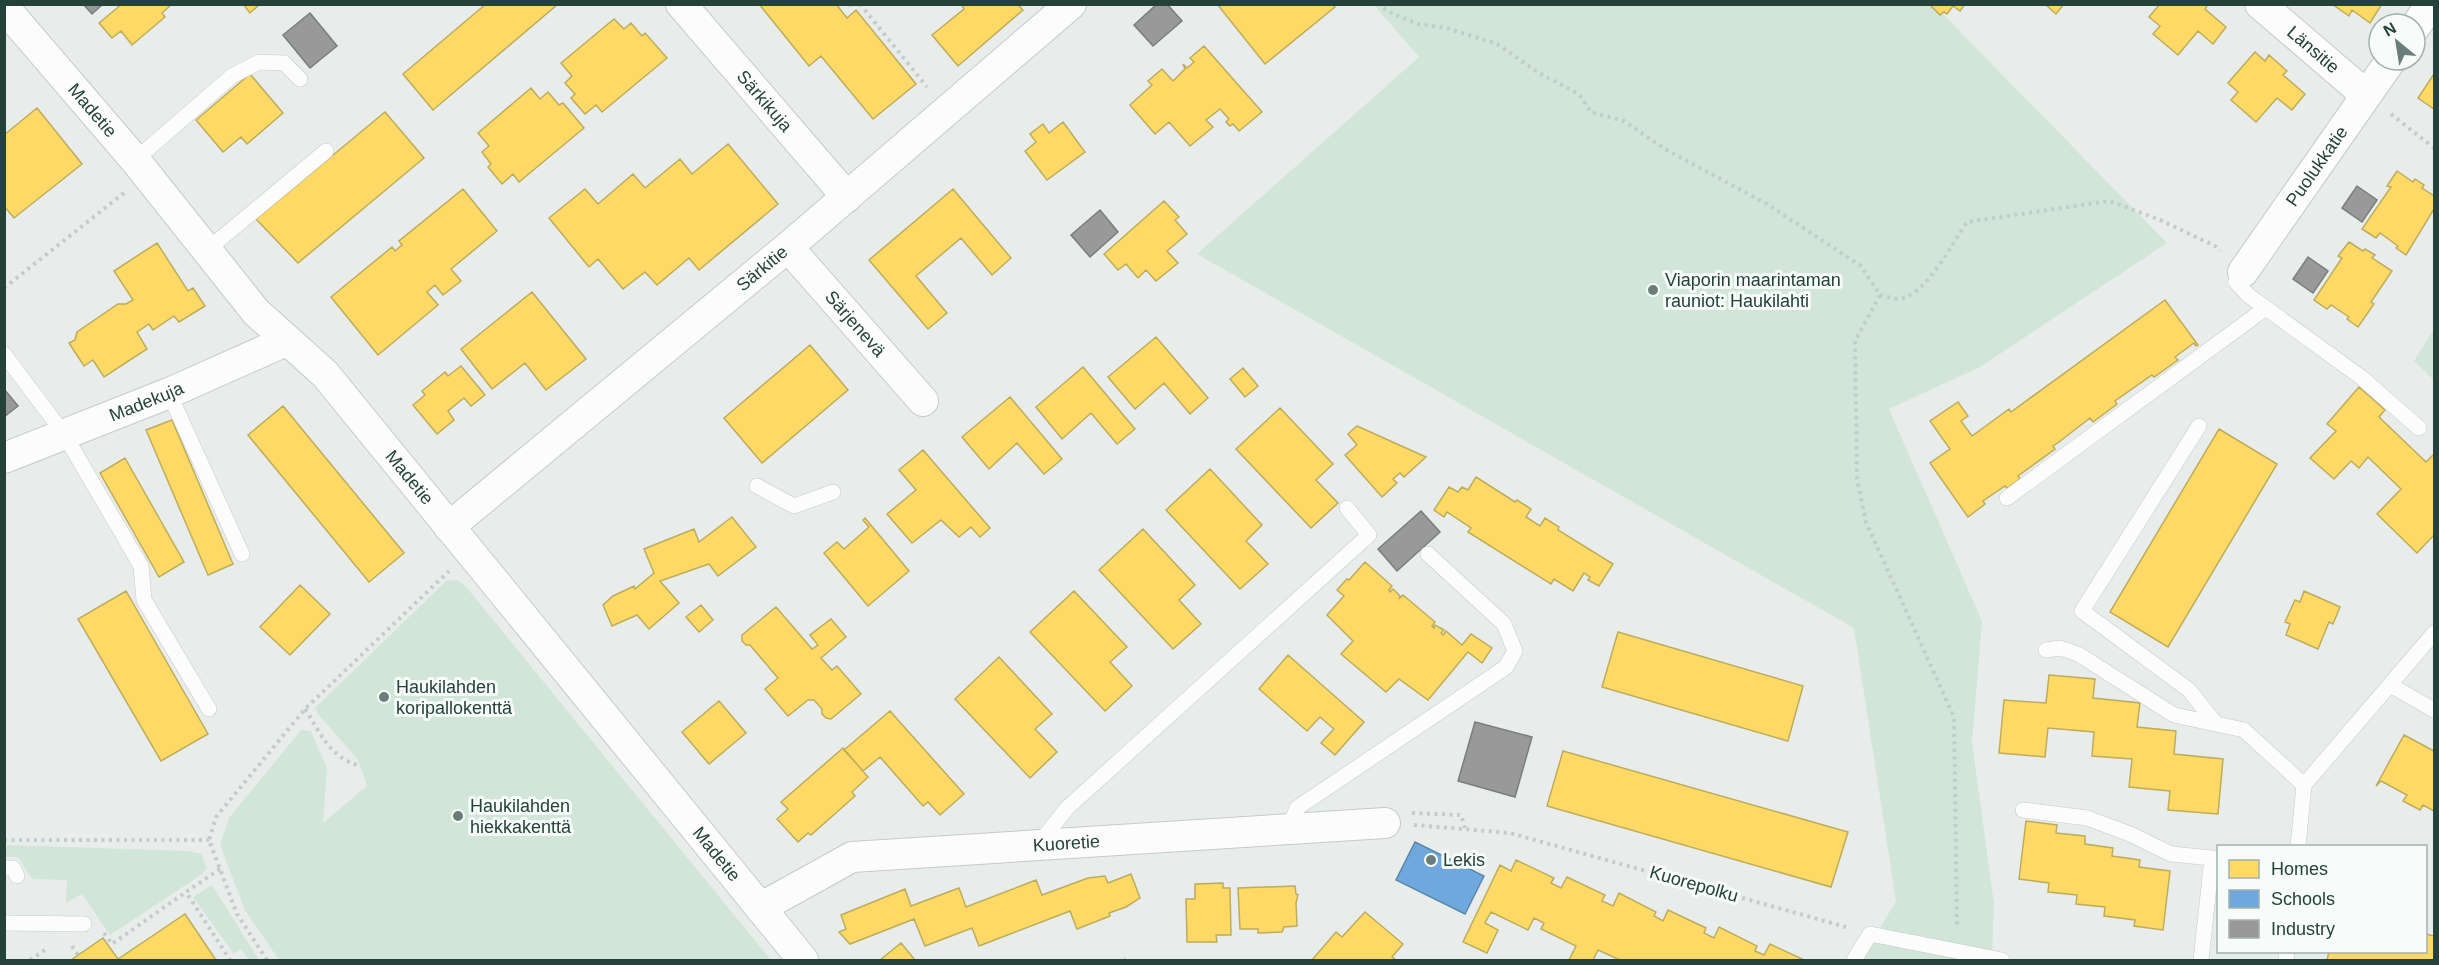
<svg xmlns="http://www.w3.org/2000/svg" width="2439" height="965" viewBox="0 0 2439 965" font-family="Helvetica,sans-serif">
<style>
.green{fill:#d1e6d8}
.homes{fill:#ffd966;stroke:#bdac59;stroke-width:1.5}
.schools{fill:#6fa8dc;stroke:#5889ab;stroke-width:1.5}
.industry{fill:#999;stroke:#767f7c;stroke-width:1.5}
.lines{fill:none;stroke-linecap:round;stroke-linejoin:round}
.lane-casing{stroke:#c5cac8;stroke-width:16}
.street-casing{stroke:#c5cac8;stroke-width:32}
.path{stroke:#c3ccca;stroke-width:4;stroke-dasharray:3 4.5;stroke-linecap:butt}
.lane{stroke:#fcfcfc;stroke-width:15}
.street{stroke:#fcfcfc;stroke-width:30}
.poi-dot{fill:#697e78;stroke:#f7fbf9;stroke-width:2}
.labels{text-anchor:middle;dominant-baseline:central;stroke-width:6;stroke-linejoin:round;paint-order:stroke}
.street-label{font-size:18px;fill:#24423a;stroke:#f7fbf9}
.poi-label{font-size:18px;fill:#24423a;stroke:#f7fbf9;text-anchor:start}
</style>
<rect width="100%" height="100%" fill="#e8edeb"/>
<path class="green" d="M1374 5H1934L2167 243 1980 367 1889 409 1982 621 1972 742 1994 904 1992 960H1861L1896 901 1854 628 1197 254 1419 57Z
M2434 329V380L2414 361Z
M458 580 467 588 771 960H279L245 910 220 845 229 818 301 730 311 731 327 768 323 823 367 786 358 760 318 714 315 708 446 581Z
M4 845 188 851 201 854 207 868 201 875 110 935 82 894 66 903 67 880 32 879 18 857H5Z
M212 885 259 960H249L241 949 234 954 193 897Z"/>
<path class="homes" d="M122 4H172L162 13 165 17 132 45 121 31 112 38 99 23Z
M243 4H260L250 13Z
M486 4H558L433 110 403 74Z
M759 4H836L847 18 856 10 916 84 873 119 821 56 809 66Z
M961 4H1017L1023 10 958 66 932 35 964 9Z
M1217 4H1332L1335 7 1265 64Z
M1929 4H1965L1960 11 1953 6 1947 14 1944 12 1940 15Z
M2045 4H2064L2056 14Z
M2160 4H2208L2205 9 2226 27 2213 44 2198 31 2178 55 2153 34 2160 26 2149 17Z
M2332 4H2382L2370 23 2352 10 2349 16Z
M614 19 624 29 631 23 642 36 645 33 667 58 602 112 596 105 585 114 571 98 575 94 565 83 572 76 561 63Z
M1204 46 1262 112 1239 131 1233 124 1230 126 1226 122 1229 119 1220 109 1206 120 1213 127 1190 146 1169 122 1155 134 1130 105 1152 85 1148 81 1162 69 1173 81 1185 69 1183 64 1187 68 1194 62 1190 58Z
M2255 52 2265 61 2269 55 2287 71 2283 75 2305 94 2292 110 2277 98 2256 122 2231 100 2238 92 2228 83Z
M250 74 283 113 247 144 241 137 223 152 196 120Z
M2434 74V109L2418 98Z
M531 88 540 99 548 92 559 105 563 103 584 128 519 182 513 174 502 184 488 167 491 164 482 152 489 146 478 133Z
M37 108 82 164 14 218 4 206V135Z
M385 112 424 158 298 263 256 219Z
M1063 122 1085 152 1047 180 1025 151 1036 142 1030 134 1039 127 1043 124 1049 133Z
M728 144 778 204 699 270 689 258 657 285 645 272 623 289 598 259 589 267 549 218 585 189 598 204 633 174 645 188 680 159 692 174Z
M2397 171 2413 182 2415 179 2424 185 2422 188 2434 196V209L2406 255 2396 248 2398 246 2380 233 2376 238 2362 229 2391 187 2387 186Z
M463 189 497 231 451 269 461 281 443 295 435 285 427 292 438 305 378 355 331 297 392 247 395 251 402 245 399 241Z
M953 189 1011 258 992 275 961 238 916 276 947 313 928 329 869 260Z
M1164 201 1179 217 1175 220 1187 234 1167 251 1178 263 1156 281 1146 270 1138 278 1126 264 1118 270 1104 254Z
M2349 242 2363 251 2365 249 2375 255 2372 258 2392 271 2371 302 2374 304 2358 327 2347 319 2349 317 2331 305 2327 309 2314 300 2342 258 2338 256Z
M157 243 188 291 193 288 205 306 179 322 174 316 153 330 149 324 137 332 147 349 104 377 93 360 84 366 69 343 75 340 77 332 118 304H126L133 300 114 271Z
M532 292 586 359 546 390 525 363 492 389 461 349Z
M2165 300 2198 345 2196 346 2194 343 2175 357 2178 360 2154 377 2152 375 2115 401 2117 404 2093 422 2090 418 2059 442 2053 446 2055 449 2018 476 2020 479 2007 488 2005 486 1983 501 1985 504 1968 517 1930 463 1950 449 1930 421 1958 402 1968 416 1961 421 1972 436 2009 409 2011 412Z
M1156 337 1208 398 1190 414 1164 383 1135 409 1108 377Z
M810 345 848 390 762 463 724 418Z
M461 366 485 395 471 406 464 398 448 411 454 420 437 434 413 405 425 395 422 391 445 372 448 376Z
M1083 367 1135 429 1117 444 1091 413 1062 439 1036 407Z
M1243 368 1258 386 1245 397 1230 379Z
M2359 387 2385 410 2379 417 2426 462 2434 454V535L2417 553 2377 514 2401 489 2368 457 2359 468 2351 461 2334 479 2310 458 2336 431 2327 424Z
M1010 397 1062 459 1044 474 1017 443 989 469 962 437Z
M283 406 404 553 369 582 248 435Z
M1280 408 1333 464 1316 480 1338 503 1311 528 1236 449Z
M172 420 233 564 208 575 146 430Z
M1357 426 1426 457 1404 477 1400 473 1393 479 1397 483 1382 497 1345 455 1357 445 1348 434Z
M2219 429 2277 464 2168 647 2110 612Z
M923 450 990 528 980 537 971 527 959 537 941 520 912 543 887 514 916 490 899 470Z
M125 458 184 562 159 577 100 473Z
M1210 469 1262 525 1246 541 1268 564 1240 589 1166 510Z
M1476 477 1515 502 1517 500 1531 509 1526 517 1540 526 1545 518 1559 527 1558 530 1613 564 1599 586 1588 580 1590 577 1584 573 1573 591 1554 579 1551 584 1468 532 1471 528 1447 512 1444 517 1434 510 1449 487 1458 492 1462 487 1468 490Z
M732 517 756 547 718 576 709 564 660 581 679 603 649 629 637 615 612 626 603 605 613 596 634 586 635 589 654 573 644 549 694 529 699 542Z
M865 518 909 571 868 606 824 553 837 542 844 549 869 527 863 520Z
M1143 529 1195 585 1179 600 1201 624 1173 649 1099 570Z
M1365 562 1392 586 1389 590 1390 592 1393 589 1400 596 1399 599 1403 595 1435 622 1432 626 1434 628 1435 625 1444 630 1441 633 1443 635 1446 631 1462 645 1471 634 1492 648 1482 663 1468 652 1428 700 1399 679 1386 692 1341 654 1353 641 1327 615 1344 596 1337 590 1347 579 1349 580Z
M300 585 330 614 290 655 260 627Z
M126 591 208 734 161 761 78 619Z
M1074 591 1127 647 1110 662 1132 686 1105 711 1030 632Z
M2304 591 2340 607 2333 624 2329 622 2318 649 2286 635 2290 624 2285 622 2295 600 2300 602Z
M701 605 713 620 699 632 686 617Z
M776 607 812 649 818 645 810 635 831 619 846 637 821 658 832 670 837 666 861 694 831 719 826 718 822 714V709L814 700H808L788 716 765 689 778 678 750 645H746L742 641V635Z
M1618 632 1803 686 1788 741 1602 687Z
M1288 655 1364 722 1335 755 1321 743 1334 729 1320 717 1307 731 1259 689Z
M999 657 1052 714 1035 729 1057 752 1030 778 955 699Z
M2049 675 2095 679 2093 698 2140 703 2137 727 2176 731 2174 754 2223 759 2218 814 2168 810 2170 791 2129 787 2132 759 2092 756 2094 732 2048 728 2045 757 1999 753 2004 700 2046 703Z
M719 701 746 733 709 764 682 732Z
M890 711 964 794 940 815 928 802 923 806 880 757 863 771 844 750Z
M2404 735 2434 751V811L2423 805 2420 810 2403 801 2407 795 2381 781 2376 786Z
M843 748 868 777 852 792 855 796 811 835 808 833 798 842 777 819 788 809 781 802Z
M1563 751 1848 832 1831 887 1547 806Z
M2026 821 2057 825 2056 833 2085 836V844L2113 848 2112 856 2140 860 2139 867 2170 871 2163 930 2134 926 2135 920 2104 916 2105 907 2076 904 2077 895 2048 892 2049 883 2019 879Z
M1516 860 1554 878 1551 883 1561 888 1567 877 1605 895 1602 901 1613 906 1619 893 1656 912 1654 916 1663 921 1668 910 1706 928 1704 933 1714 938 1719 927 1757 946 1755 951 1764 955 1770 944 1804 960H1620L1598 950 1593 960H1569L1576 946 1541 929 1544 923 1534 918 1528 930 1491 912 1485 923 1498 930 1487 953 1463 942 1500 865 1511 871Z
M1131 874 1140 898 1126 907 1109 913 1110 916 1077 929 1070 911 979 946 972 928 925 946 914 919 850 944 839 932 846 929 841 915 905 889 911 906 959 888 966 907 1036 880 1042 895 1088 878 1105 876 1108 883Z
M1223 883V888H1230L1231 935H1216L1217 942H1187L1186 899H1195V884Z
M1295 886 1296 894 1298 895 1296 903 1297 926 1284 927 1282 932 1258 933V929H1240L1238 888Z
M1365 912 1403 944 1392 957 1396 960H1312L1336 932 1342 937Z
M185 914 216 960H71L103 938 118 959Z
M2426 934 2434 936V960H2327L2329 952H2426Z
M901 943 915 960H880Z"/>
<path class="schools" d="M1415 842 1484 876 1465 914 1396 880Z"/>
<path class="industry" d="M83 4H103L92 14Z
M1157 4H1167L1182 21 1153 46 1134 25Z
M310 13 337 46 310 68 283 35Z
M2357 186 2377 200 2362 222 2342 208Z
M1100 210 1118 232 1090 257 1071 235Z
M2308 257 2328 271 2313 293 2293 279Z
M4 389 18 406 4 417Z
M1421 511 1440 532 1397 571 1378 549Z
M1475 722 1532 737 1515 797 1458 781Z"/>
<g class="lines">
<defs>
<path id="lane" d="M135 160 232 76 259 62 284 63 300 79
M207 250 326 151
M2243 272 2236 282 2248 295 2362 378 2419 428
M4 354 64 434 141 566 144 600 209 709
M169 393 242 554
M2199 426 2082 611 2189 690 2216 724 2244 730 2304 785 2298 846
M757 486 794 506 833 492
M2007 498 2266 308
M2046 650 2060 648 2078 654 2174 715 2216 724
M2390 685 2434 710
M2304 785 2434 633
M2023 810 2087 818 2130 834 2171 854 2212 858 2201 960
M1289 829 1297 808 1506 667 1515 651 1504 624 1428 554
M1038 845 1067 808 1369 535 1347 508
M4 868H13L17 876
M4 923 84 924
M1854 960 1870 934 2002 960
M2286 960 2287 952"/>
<g id="street">
<path id="s1" d="M681 4 847 197"/>
<path id="s2" d="M2260 4 2366 95"/>
<path id="s3" d="M4 7 135 160 256 312 325 374 803 960"/>
<path d="M2415 27 2431 4"/>
<path id="s4" d="M788 247 923 401"/>
<path id="s5" d="M2243 272 2391 60"/>
<path id="s6" d="M4 458 169 393 286 341"/>
<path id="s7" d="M449 527 788 247 1071 4"/>
<path id="s8" d="M760 908 852 857 1385 823"/>
</g>
</defs>
<use href="#lane" class="lane-casing"/>
<use href="#street" class="street-casing"/>
<path class="path" d="M849 4 852 7 855 4
M860 4 927 87
M1377 4 1393 14 1418 24 1446 28 1497 44 1539 73 1579 94 1591 112 1624 121 1665 149 1767 204 1861 266 1880 295 1855 341 1857 479 1866 522 1954 717 1957 927
M2391 114 2434 148
M4 288 124 193
M1880 295C1885 296 1893 299 1899 299 1925 297 1953 242 1967 222L2109 201 2158 219 2215 246 2220 251
M305 709C321 734 329 757 360 766
M1412 813 1461 815 1465 828
M1414 825 1510 833 1846 927
M4 840H209
M220 869 186 892 230 960
M104 933 112 944 186 892
M72 946 78 955
M30 960 48 948
M267 960 237 914 209 840 216 817 305 709 449 571
M1124 960 1126 959"/>
<use href="#lane" class="lane"/>
<use href="#street" class="street"/>
</g>
<g class="poi-dot">
<circle cx="1653" cy="290" r="6"/>
<circle cx="384" cy="697" r="6"/>
<circle cx="458" cy="816" r="6"/>
<circle cx="1431" cy="860" r="6"/>
</g>
<g class="labels">
<g class="street-label">
<text stroke="none"><textPath href="#s2" startOffset="70">Länsitie</textPath></text>
<text stroke="none"><textPath href="#s1" startOffset="128">Särkikuja</textPath></text>
<text stroke="none"><textPath href="#s3" startOffset="136">Madetie</textPath></text>
<text stroke="none"><textPath href="#s5" startOffset="129">Puolukkatie</textPath></text>
<text stroke="none"><textPath href="#s7" startOffset="406">Särkitie</textPath></text>
<text stroke="none"><textPath href="#s4" startOffset="102">Särjenevä</textPath></text>
<text stroke="none"><textPath href="#s6" startOffset="153">Madekuja</textPath></text>
<text stroke="none"><textPath href="#s3" startOffset="622">Madetie</textPath></text>
<text stroke="none"><textPath href="#s8" startOffset="320">Kuoretie</textPath></text>
<text stroke="none"><textPath href="#s3" startOffset="1108">Madetie</textPath></text>
<text transform="translate(1694 884) rotate(16)">Kuorepolku</text>
</g>
<g class="poi-label">
<text x="1665" y="280">Viaporin maarintaman<tspan x="1665" dy="21">rauniot: Haukilahti</tspan></text>
<text x="396" y="687">Haukilahden<tspan x="396" dy="21">koripallokenttä</tspan></text>
<text x="470" y="806">Haukilahden<tspan x="470" dy="21">hiekkakenttä</tspan></text>
<text x="1443" y="860">Lekis</text>
</g>
</g>
<rect width="2439" height="965" fill="none" stroke="#24423a" stroke-width="12"/>
<rect x="2217" y="845" width="210" height="108" fill="#f7fbf9" stroke="#a3b1ad" stroke-width="1.5"/>
<rect x="2229" y="860" width="30" height="18" fill="#ffd966" stroke="#a3b1ad" stroke-width="1.5"/>
<text x="2271" y="875" font-size="18" fill="#24423a">Homes</text>
<rect x="2229" y="890" width="30" height="18" fill="#6fa8dc" stroke="#a3b1ad" stroke-width="1.5"/>
<text x="2271" y="905" font-size="18" fill="#24423a">Schools</text>
<rect x="2229" y="920" width="30" height="18" fill="#999999" stroke="#a3b1ad" stroke-width="1.5"/>
<text x="2271" y="935" font-size="18" fill="#24423a">Industry</text>
<g transform="translate(2397 42) rotate(330)"><circle r="28" fill="#f7fbf9" stroke="#a3b1ad" stroke-width="1.5"/>
<path d="M0-4.5L10 22L0 15L-10 22Z" fill="#697e78"/>
<text y="-9" font-size="16" font-weight="bold" text-anchor="middle" fill="#24423a">N</text>
</g>
</svg>
